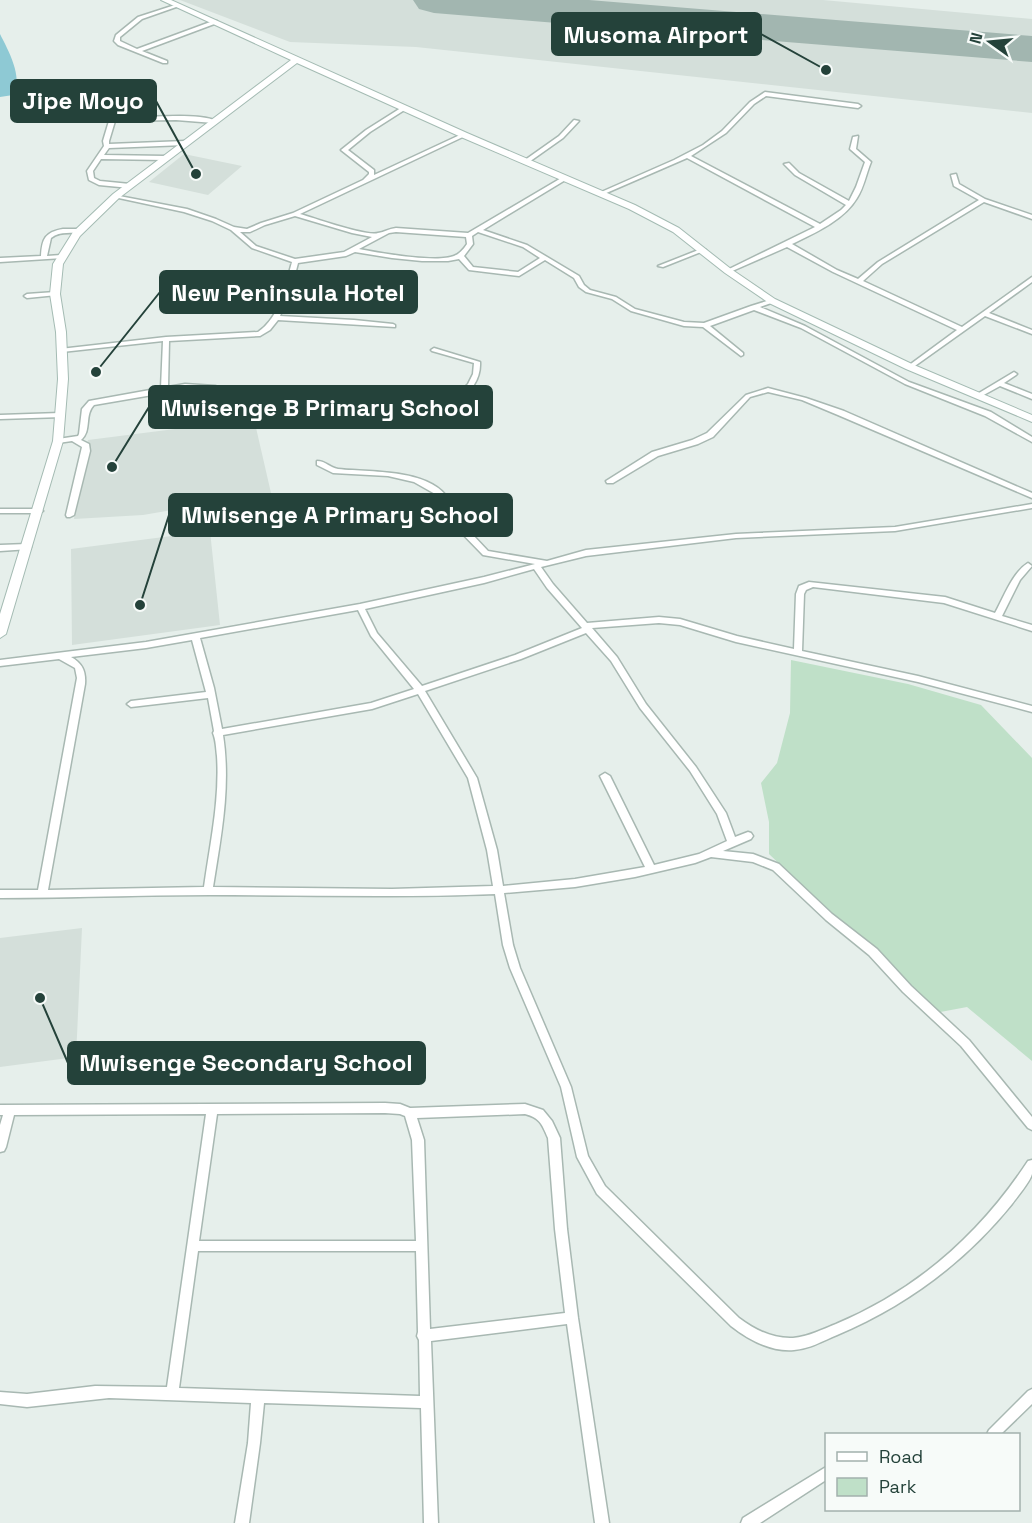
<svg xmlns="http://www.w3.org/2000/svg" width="1032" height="1523" viewBox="0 0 1032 1523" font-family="'Space Grotesk',sans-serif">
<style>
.built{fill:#d4dfda}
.green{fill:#bfe0c8}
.water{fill:#8ec9d4}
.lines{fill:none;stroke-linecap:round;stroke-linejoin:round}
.taxiway{fill:#a2b6b0;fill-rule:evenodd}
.runway{fill:#a2b6b0;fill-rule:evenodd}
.street-casing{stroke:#a8b8b2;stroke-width:3}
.secondary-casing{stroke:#a4bbb3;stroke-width:2}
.street{fill:#fff;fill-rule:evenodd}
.secondary{fill:#fff;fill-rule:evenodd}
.leader{fill:none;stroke:#24423a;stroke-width:2}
.callout-dot{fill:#24423a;stroke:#f7fbf9;stroke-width:2}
.callout{fill:#24423a;stroke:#24423a;stroke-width:2}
.callout-label{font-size:24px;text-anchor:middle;font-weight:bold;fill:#fff}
</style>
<rect width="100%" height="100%" fill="#e6efeb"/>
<path class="built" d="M180 0H823L1032 19V113L416 47 290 42Z
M184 154 242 166 208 195 149 182Z
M254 419 271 493 143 515 74 519 88 440Z
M210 531 220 625 72 645 71 549Z
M82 928 76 1057 0 1067V938Z"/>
<path class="green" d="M791 660 908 684 981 705 1032 758V1061L967 1007 935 1013 769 854V822L761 783 777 763 790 713Z"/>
<path class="water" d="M0 34C8 50 24 78 13 95L0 97Z"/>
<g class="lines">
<path class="taxiway" d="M1028 44 1032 45V57L1026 56 1019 49 1022 45Z"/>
<path class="runway" d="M413 0H589L1032 36V62L434 13 419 9Z"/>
<defs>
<path id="street" d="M175 5 179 6 142 19 120 37V41L137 49 213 21H217V23L142 51 167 61V63H163L118 45 114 41 116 35 138 17Z
M765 92 858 104 861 106 858 108 766 96 754 104 726 133 691 156 820 224 841 210 846 205 795 175 784 164 789 163 799 173 849 201 856 187 865 162 850 149 853 137 858 136 856 149 871 162C866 174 864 187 857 198 844 220 815 233 792 244L837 270 858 279 878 262 979 200 954 186 951 175 956 174 959 184 985 199 1032 215V219L984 202 882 264 863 281 962 327 1032 277V282L989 313 1032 330V334L985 316 912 368H908V366L957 330 833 272 787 247 730 272 725 271 815 227 687 158 604 194 599 193 674 160 703 145 722 131 750 102Z
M52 98 69 102 70 103 65 112C90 117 113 118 138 117 159 117 199 113 217 121L214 123 176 120 115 121 109 141V144L185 141 188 143 185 145 109 148 104 155 165 156 168 158 165 160 101 159 93 171 94 178 100 181 130 184 133 186 130 188 99 185 89 180 87 171 104 146 103 141 109 121 81 119 60 114 59 113 64 104 50 101 49 100Z
M404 106 407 108 406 109 370 132 348 150 374 170V175L462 134 467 135 300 214C315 218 367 237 378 233 385 232 388 229 396 228L468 233 563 177H567V179L483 230 527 245 579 276 584 285 590 290 616 297 635 309 684 322 704 323 751 306 770 300H774V302L760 307 805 326 909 382 991 412 1032 437V442L985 416 905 384 801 328 754 310 710 326 743 353V355L741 356 703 327 684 326 631 311 612 299 586 292 579 287 574 278 545 260 519 276 469 270 459 259 448 261H422L392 258 355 252 346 256 298 263 291 290 280 316 354 320 393 324 395 325V327L278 320 270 330 260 336 169 341 168 387 185 384 215 386 246 395 300 415 312 416 352 415 399 409 453 399 468 384 473 374 474 363 432 351 431 350 434 348 480 362C481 379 471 392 457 402L376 416 312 421 299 419 282 414 227 393 201 388H185L164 393 94 405C84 415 92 431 81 440L89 444 90 451 74 515 70 517H67L66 515 82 447 72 441 58 443 54 441 58 439 78 436 79 434 82 409 89 401 161 388 163 341 62 352 60 351V349L166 337 258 332C280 317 285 287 292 262L252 248 231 230 212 221 184 212 114 197V195L187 209 216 219 234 227 247 229 261 223 293 213 363 180 369 174V172L341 150 366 130ZM295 216 352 233 372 237 344 252 295 259 256 246 240 232H250L265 225ZM396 232 466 237 467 244C463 250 459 254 454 256 437 263 379 253 359 249L389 233ZM478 232 523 247 540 258 518 272 473 267 464 256 473 244 472 236Z
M574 120 579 121 563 138 529 162H525V160L559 136Z
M63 229H79L82 231C72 235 61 230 51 238L47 256 61 255 64 257 63 258 0 262V258L41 256C42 239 45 232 63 229Z
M701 249 706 250 663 267 658 266Z
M55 292 58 294 57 295 27 298 24 296 27 294Z
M1014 372 1017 374 1016 375 1004 383 1032 394V399L1000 386 980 397 978 398 974 396Z
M768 388 806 398 844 411 1032 493V498L838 415 802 400 768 392 750 397 713 437 698 444 658 456 613 483H607L606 481 652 452 692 440 707 433 746 395Z
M60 413 64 415 63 417 0 419V415Z
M317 461C326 461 330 468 338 469 374 473 448 467 454 515L488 551 547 561 586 550 736 534 895 527 1032 504V508L895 531 736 538 586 556 541 567 553 584 587 623 659 617 680 619 737 636 794 649 796 594 799 586 809 582 945 597 995 613C1004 597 1012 573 1028 563L1032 566 1020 580 1002 616 1032 625V631L944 603 813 587 806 590 804 594 802 651 918 676 1032 706V712L918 682 736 642 680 625 659 623 592 628 617 657 646 704 696 767 726 813 735 837 748 832 751 833 753 836 751 839 723 851 753 854 779 864 832 914 877 949 911 986 969 1040 1032 1117V1130L1028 1128 961 1046 903 992 869 955 826 920 773 870 753 862 711 857 695 863 635 877 575 887 504 893 513 945 520 968 571 1087 588 1156 605 1186 739 1318C755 1330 773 1339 793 1338 808 1337 823 1329 836 1324 917 1290 980 1234 1028 1161L1032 1160C1032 1164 1032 1170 1032 1174 1030 1182 1017 1197 1012 1204 965 1262 906 1306 837 1335 823 1341 809 1349 794 1350 771 1352 749 1340 731 1326L597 1194 577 1157 561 1087 510 968 503 945 495 894C400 898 305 895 210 895 140 895 70 898 0 898V890H38L77 678 75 668 59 659 0 666V660L146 642 360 604 484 577 535 564 483 555 447 518 445 508 437 495 414 482 388 476 333 473 317 465ZM534 569 547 588 582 628 515 655 422 686 377 633 365 609 484 583ZM358 610 371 636 414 689 371 703 222 729 214 688 200 638ZM586 633 611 661 640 708 690 771 717 814 727 841 699 854 654 865 610 776 605 773 600 776 645 867 575 879 503 886 497 850 477 778 425 691 521 659ZM192 640 206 692 131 701 127 704 131 707 208 698 214 731 213 733C216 740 216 748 217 756 220 800 210 844 204 887L48 890 85 684C86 671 82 663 71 657L146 648ZM418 694 468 778 487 850 493 886 392 889 213 887C221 836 231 787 223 735L372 709Z
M0 509H39L43 511 39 513H0Z
M27 544 30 545 31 547 30 549 0 551V545Z
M385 1103 400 1104 410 1108 525 1104 543 1110 552 1121 560 1138 567 1229 578 1318 609 1523H595L567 1324 431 1341 438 1523H424L421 1408 264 1403 260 1443 249 1523H235L248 1443 251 1403 109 1398 27 1407 0 1404V1392L27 1394 95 1386 167 1387 206 1114 14 1115 6 1147 4 1151 0 1152V1125L3 1115H0V1105ZM385 1113 400 1114 405 1116 412 1140 416 1241H199L217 1114ZM525 1114C540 1118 542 1124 548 1138L555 1229 565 1313 430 1329 424 1140 417 1118ZM198 1251H416L418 1332 417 1336 419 1340 420 1396 179 1388Z
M1032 1389V1404L1001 1434H987L989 1430 1028 1391Z
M826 1467V1480L760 1523H741L743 1518Z"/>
<path id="secondary" d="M161 0H171L467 133 635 205 679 228 731 269 775 299 914 365 1032 415V422L906 369 769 303 725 273 673 232 629 209 461 137 297 63 119 198 80 236 63 264 60 294 66 332 68 379 63 441 6 634 0 638V614L53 441 58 379 56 332 50 294 53 264 73 232 113 194 291 60Z"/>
</defs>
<use href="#street" class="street-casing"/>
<use href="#secondary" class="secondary-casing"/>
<use href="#street" class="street"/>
<use href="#secondary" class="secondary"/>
</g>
<path class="leader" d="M826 70L761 34M196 174L156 101M96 372L160 292M112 467L149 407M140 605L169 515M40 998L68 1063"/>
<g class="callout-dot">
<circle cx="826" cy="70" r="6"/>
<circle cx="196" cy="174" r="6"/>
<circle cx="96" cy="372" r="6"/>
<circle cx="112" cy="467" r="6"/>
<circle cx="140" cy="605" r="6"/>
<circle cx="40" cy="998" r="6"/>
</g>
<g class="callout">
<rect x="552" y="13" width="209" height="42" rx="6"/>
<rect x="11" y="80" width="145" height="42" rx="6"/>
<rect x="160" y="271" width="257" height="42" rx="6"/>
<rect x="149" y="386" width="343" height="42" rx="6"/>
<rect x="169" y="494" width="343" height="42" rx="6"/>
<rect x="68" y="1042" width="357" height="42" rx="6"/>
</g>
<g class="callout-label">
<text x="656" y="43">Musoma Airport</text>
<text x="83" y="109">Jipe Moyo</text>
<text x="288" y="301">New Peninsula Hotel</text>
<text x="320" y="416">Mwisenge B Primary School</text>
<text x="340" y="523">Mwisenge A Primary School</text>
<text x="246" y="1071">Mwisenge Secondary School</text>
</g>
<rect x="825" y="1433" width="195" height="78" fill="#f7fbf9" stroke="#a3b1ad" stroke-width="1.5"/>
<rect x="837" y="1452" width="30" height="9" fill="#ffffff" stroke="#a3b1ad" stroke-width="1.5"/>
<text x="879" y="1463" font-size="18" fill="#24423a">Road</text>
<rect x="837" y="1478" width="30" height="18" fill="#bfe0c8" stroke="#a3b1ad" stroke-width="1.5"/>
<text x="879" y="1493" font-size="18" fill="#24423a">Park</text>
<g transform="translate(990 42) rotate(285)" stroke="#f7fbf9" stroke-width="4.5" paint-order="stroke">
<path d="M0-4.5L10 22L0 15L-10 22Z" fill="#24423a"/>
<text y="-9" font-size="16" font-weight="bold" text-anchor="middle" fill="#24423a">N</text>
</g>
</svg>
